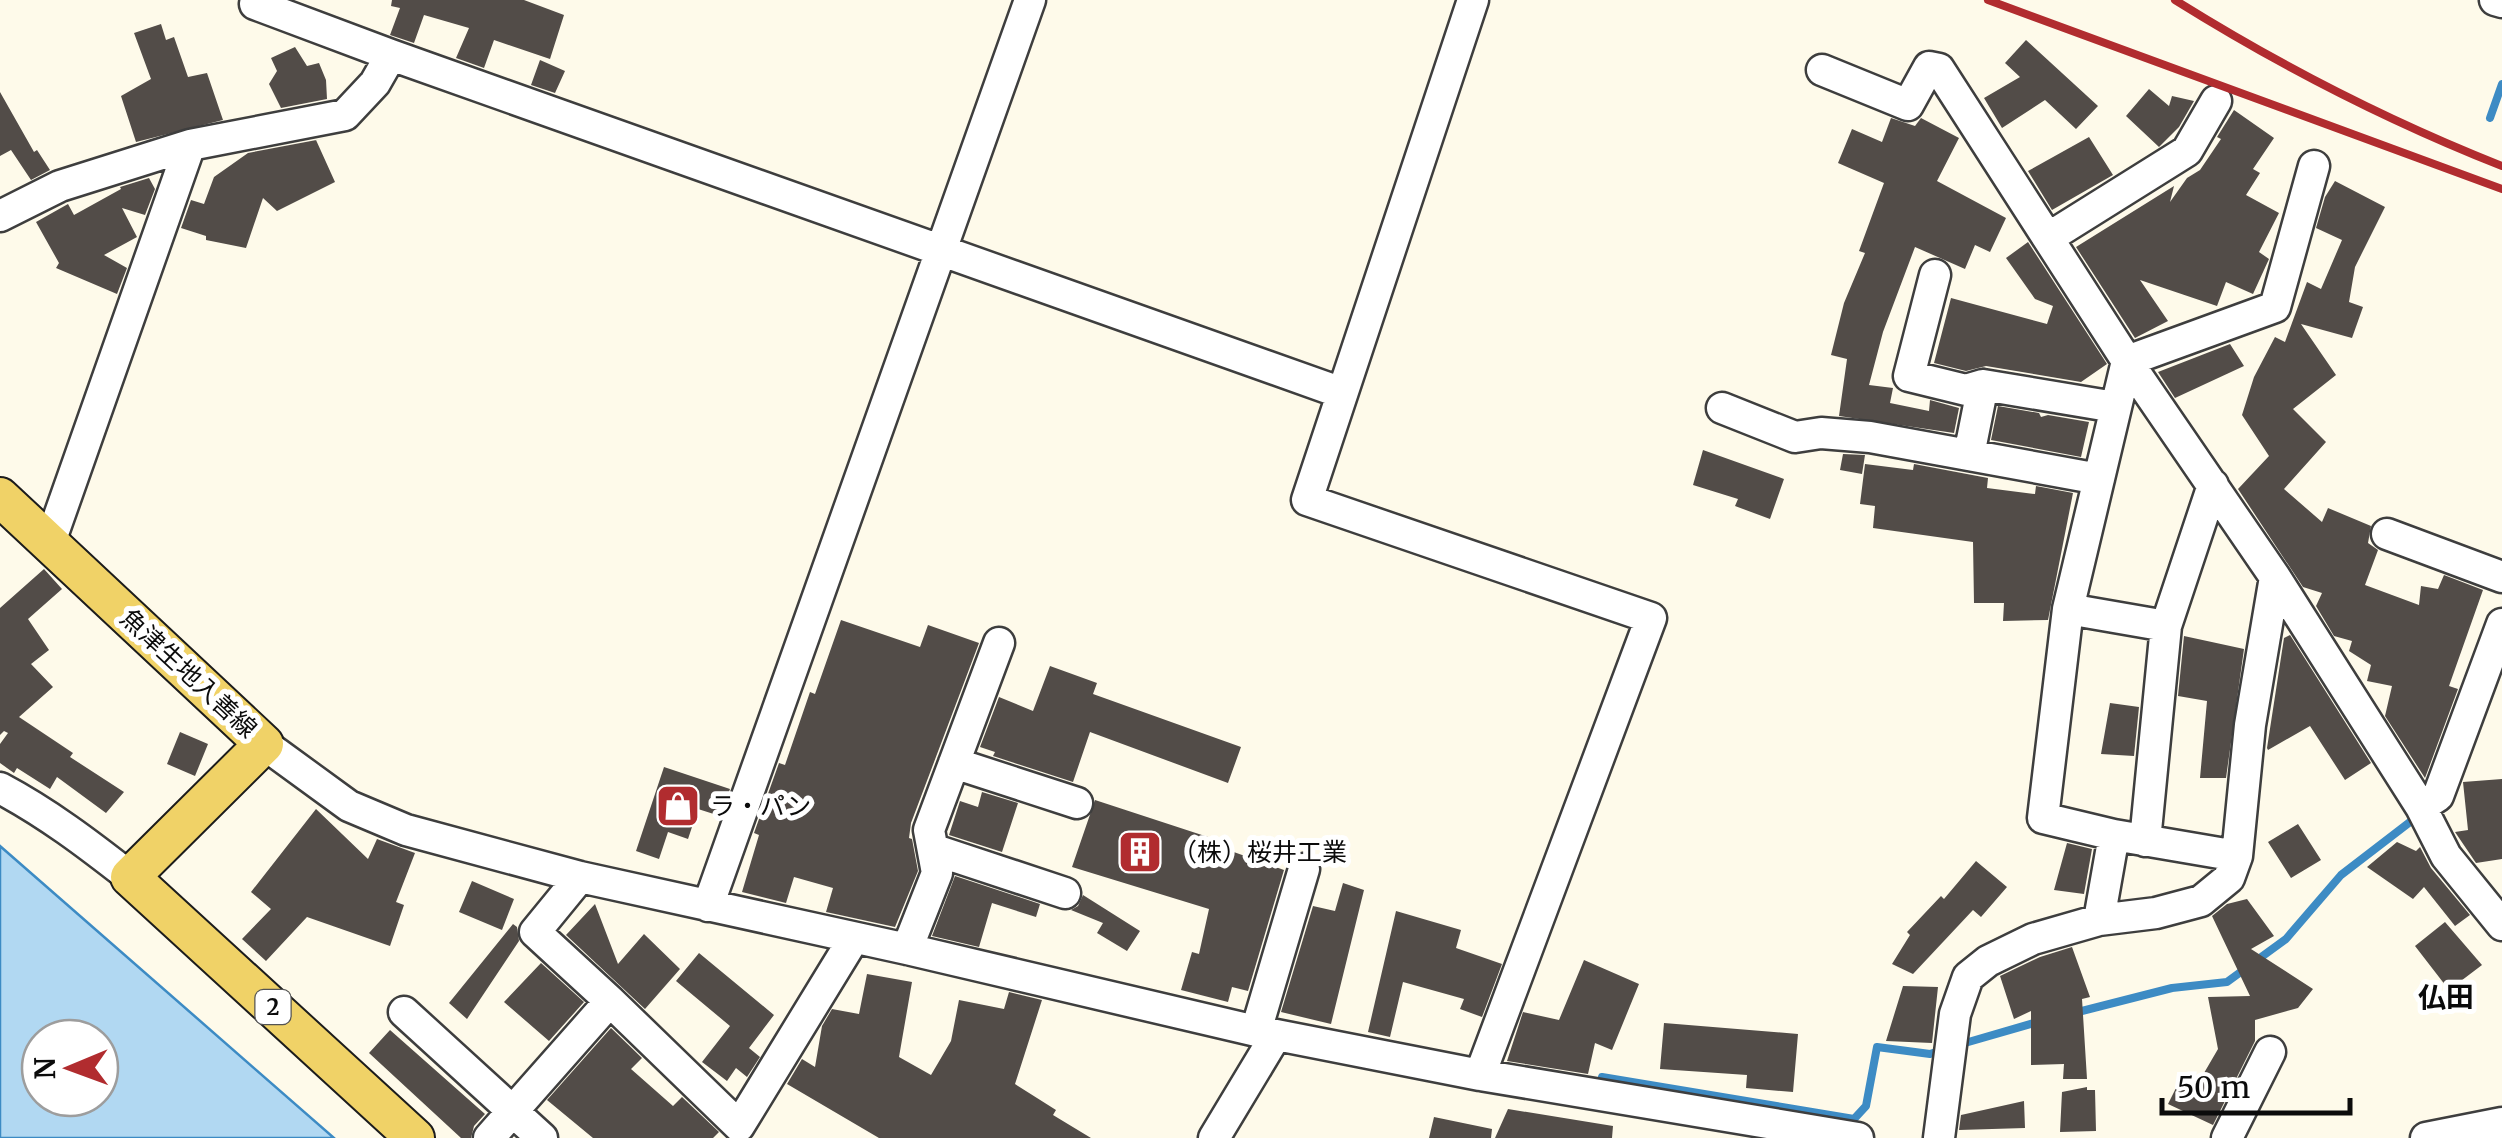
<svg xmlns="http://www.w3.org/2000/svg" width="2502" height="1138" viewBox="0 0 2502 1138" font-family="Merriweather,'Noto Sans JP',serif">
<style>
.water{fill:#b1d8f2;stroke:#3d8bc4;stroke-width:2.5;fill-rule:evenodd}
.lines{fill:none;stroke-linecap:round;stroke-linejoin:round}
.stream{stroke:#3d8bc4;stroke-width:8}
.building{fill:#524c48}
.minor-casing{stroke:#3e3e3e;stroke-width:35}
.major-casing{stroke:#1c1c1c;stroke-width:42}
.minor{stroke:#fff;stroke-width:30}
.major{stroke:#f0d267;stroke-width:38}
.rail{stroke:#b12c2f;stroke-width:8}
.labels{text-anchor:middle;dominant-baseline:central;stroke-width:10;stroke-linejoin:round;paint-order:stroke}
.shield{fill:#fff;stroke:#545454;stroke-width:2.5}
.shield-label{font-size:22px;font-weight:bold;fill:#0b0b0b}
.street-label{font-size:25px;fill:#0b0b0b;stroke:#fff}
.poi-label{font-size:25px;fill:#0b0b0b;stroke:#fff;text-anchor:start}
.neighbourhood-label{font-size:28px;font-weight:bold;fill:#0b0b0b;stroke:#fff}
</style>
<rect width="100%" height="100%" fill="#fefaea"/>
<path class="water" d="M0 846 334 1138H0ZM40 1038H100V1098H40Z"/>
<g class="lines">
<path class="stream" d="M2490 118 2502 84
M2074 1013 2172 988 2227 982 2286 939 2341 875 2410 822
M1958 1045 2041 1021
M1602 1077 1854 1119 1866 1106 1877 1047 1930 1054 1945 1049"/>
</g>
<path class="building" d="M392 0H524L564 15 550 59 494 40 484 68 456 58 469 28 424 15 414 43 390 35 400 8 391 6Z
M161 24 166 40 174 37 188 77 207 73 223 120 136 142 121 96 151 79 134 33Z
M2026 40 2098 106 2076 129 2045 100 2002 128 1984 98 2020 77 2005 63Z
M295 47 307 66 319 63 326 80 327 99 281 108 269 84 277 71 271 58Z
M540 60 565 71 555 93 531 85Z
M2149 89 2169 106 2172 96 2194 101 2179 127 2159 147 2126 116Z
M0 92 34 152 37 150 50 170 31 180 11 150 0 156Z
M2234 110 2274 138 2253 169 2260 173 2246 195 2279 213 2259 252 2269 259 2253 294 2226 282 2217 306 2140 280 2168 321 2135 338 2076 247 2174 186 2170 202 2187 178 2200 170 2221 139 2217 137Z
M1891 118 1915 126 1921 118 1959 138 1937 181 2006 218 1990 252 1975 245 1965 269 1915 247 1883 332 1869 385 1893 388 1890 403 1929 411 1930 400 1959 408 1954 433 1839 416 1847 359 1831 355 1844 303 1865 253 1859 251 1884 183 1838 163 1852 129 1882 142Z
M2089 137 2113 175 2052 210 2028 171Z
M327 138 316 140 335 182 277 211 263 198 246 248 206 240V236L181 228 191 200 204 204 214 177 248 153Z
M149 178 155 189 145 215 122 208 137 237 104 255 127 268 117 294 56 268 59 263 36 222 68 204 74 215 121 189 120 187Z
M2335 181 2385 207 2355 267 2349 302 2363 307 2352 338 2301 324 2336 375 2293 409 2326 442 2284 489 2322 522 2328 508 2371 526 2368 543 2378 550 2365 585 2419 605 2421 586 2438 589 2444 575 2483 590 2449 686 2458 689 2425 778 2385 716 2392 686 2367 681 2371 665 2349 651 2352 641 2334 636 2316 606 2322 593 2303 587 2238 489 2269 456 2242 415 2254 377 2275 337 2285 342 2307 282 2321 289 2342 240 2316 228 2325 197Z
M2028 242 2107 364 2081 382 1986 366 1966 371 1934 363 1951 298 2047 324 2053 306 2035 299 2006 258Z
M2230 344 2244 366 2175 398 2158 372Z
M1998 406 2039 413 2041 417 2048 415 2089 422 2081 457 1991 440Z
M1703 450 1784 479 1770 519 1735 506 1738 499 1693 485Z
M1843 454 1865 455 1862 474 1840 470Z
M1865 464 1913 470 1914 464 1988 478 1987 488 2035 494 2036 486 2073 493 2048 620 2003 621 2004 603H1974L1973 542 1873 528 1875 506 1860 504Z
M44 569 62 589 28 619 49 650 31 664 53 687 19 717 73 753 70 757 124 792 106 813 57 777 50 789 17 768 14 773 0 763V744L8 733 4 731 0 735V608Z
M841 620 920 647 928 625 979 643 911 823 909 838 912 839 918 871 895 927 826 912 833 888 794 877 786 903 742 892 759 835 754 833 779 763 785 765 810 692 815 694Z
M2290 635 2371 763 2345 780 2310 726 2268 750 2267 748 2284 638Z
M2184 636 2244 649 2226 778H2200L2207 701 2178 696Z
M1050 666 1097 683 1093 694 1241 747 1228 783 1090 732 1073 782 993 756 995 752 980 747 999 697 1033 711Z
M2110 703 2139 707 2134 756 2101 754Z
M180 732 208 744 195 776 167 764Z
M664 767 730 789 720 816 698 809 688 839 668 832 659 859 636 851Z
M2502 779V859L2476 863 2455 832 2468 830 2463 782Z
M982 792 1018 803 1002 852 949 835 960 801 978 807Z
M1095 800 1208 837 1206 842 1284 870 1248 991 1232 987 1228 1002 1181 990 1192 952 1199 954 1209 909 1072 867Z
M316 809 368 859 377 839 415 853 396 902 404 905 390 946 307 917 266 961 242 939 271 909 251 892Z
M2298 824 2321 860 2291 878 2268 842Z
M2397 842 2416 851 2420 847 2431 868 2470 915 2455 926 2424 887 2413 899 2367 867Z
M2067 843 2092 849 2084 894 2054 890Z
M1976 861 2007 887 1981 917 1973 910 1913 974 1892 964 1910 935 1907 932 1941 896 1944 899Z
M955 876 1040 904 1036 917 992 903 979 947 932 936Z
M472 881 514 899 502 930 459 912Z
M1343 883 1364 890 1331 1024 1281 1012 1313 906 1335 911Z
M1083 895 1140 931 1127 951 1097 933 1103 923 1071 910 1078 906Z
M2247 899 2274 936 2251 949 2313 989 2298 1008 2255 1020V1041L2213 1125 2168 1104 2182 1076 2197 1085 2218 1049 2208 997 2250 996 2212 916 2227 904Z
M595 904 618 964 644 934 680 969 645 1009 566 935Z
M1396 911 1461 930 1456 948 1502 964 1482 1017 1460 1009 1464 999 1403 982 1390 1037 1368 1032Z
M2445 922 2482 965 2449 990 2415 946Z
M513 924 517 927 519 941 467 1019 449 1003Z
M2072 947 2090 997 2082 999 2087 1079H2063L2064 1064 2031 1065V1011L2014 1019 2000 976 2040 957Z
M699 953 774 1015 749 1048 760 1057 747 1077 736 1068 727 1081 702 1062 730 1026 676 981Z
M1584 960 1639 984 1612 1050 1595 1043 1588 1074 1507 1061 1523 1012 1559 1020Z
M541 963 584 1002 549 1041 504 1002Z
M867 974 912 982 899 1057 931 1075 951 1041 959 1000 1004 1009 1009 992 1042 1000 1015 1084 1056 1110 1053 1115 1091 1138H879L787 1084 802 1059 815 1067 822 1026 832 1009 859 1014Z
M1903 986 1938 987 1932 1043 1886 1041Z
M1664 1023 1798 1034 1793 1092 1746 1088 1747 1075 1660 1069Z
M611 1028 642 1058 631 1069 673 1106 682 1097 719 1132 713 1138H593L547 1100Z
M390 1030 485 1114 474 1126 471 1138H461L369 1053Z
M2087 1087V1090H2095L2096 1131 2060 1132 2062 1092Z
M2024 1101 2025 1128 1959 1130 1961 1115Z
M1508 1109 1613 1126 1612 1138H1495Z
M1434 1117 1492 1129 1491 1138H1429Z"/>
<g class="lines">
<defs>
<path id="minor" d="M256 0 255 4 391 55 1342 393
M1473 0 1307 500 1651 618 1480 1075
M2495 0 2502 2
M1822 70 1908 105 1929 67 1939 69 2127 361 2275 577 2421 807 2446 856 2502 925
M0 216 60 186 190 145
M2048 238 2187 151 2216 101
M1935 275 1909 376 1966 390 1983 385
M1722 408 1795 437 1821 433 1870 437 2099 479
M1969 455 1983 385 2115 407
M2387 534 2502 577
M50 542 190 145 345 115 375 83 391 55
M2068 609 2127 361 2275 307 2314 166
M2166 626 2213 485
M264 744 349 806 406 830 580 877 907 949 1256 1031 1480 1075 1858 1138
M954 763 1077 803
M0 788C47 813 88 844 130 877
M2421 807 2438 796 2502 624
M2114 835 2043 818 2068 609 2166 626 2145 841
M935 850 1065 893
M580 877 535 932 610 1001
M708 906 1030 0
M2099 920 2114 835 2237 856
M907 949 937 873 929 830 999 643
M404 1012 542 1138
M1256 1031 1304 869
M489 1138 610 1001 739 1126 854 938
M1214 1138 1276 1035
M1939 1138 1955 1014 1968 977 1988 961 2033 939 2099 920 2156 913 2201 901 2229 878 2237 856 2250 725 2275 577
M2227 1138 2270 1052
M2426 1138 2502 1123"/>
<path id="major" d="M0 497 264 744 130 877 415 1138"/>
</defs>
<use href="#minor" class="minor-casing"/>
<use href="#major" class="major-casing"/>
<use href="#minor" class="minor"/>
<use href="#major" class="major"/>
<path class="rail" d="M1988 0 2502 189
M2175 0C2279 65 2388 121 2502 166"/>
</g>
<defs>
<symbol id="shop-square" viewBox="-11 -11 22 22"><rect x="-9" y="-9" width="18" height="18" rx="4" fill="#b12c2f" stroke="#fff"/><path d="M-5-2.5h2.3a2.7 3.5 0 0 1 5.4 0H5L5.5 6h-11ZM-1.5-2.5h3a1.5 2.3 0 0 0-3 0Z" fill="#fff"/></symbol>
<symbol id="building-square" viewBox="-11 -11 22 22"><rect x="-9" y="-9" width="18" height="18" rx="4" fill="#b12c2f" stroke="#fff"/><path d="M-4-6H4V6H1V3H-1V6H-4ZM-2.5-4.3h1.7v1.8h-1.7ZM.8-4.3h1.7v1.8H.8ZM-2.5-1h1.7V.8h-1.7ZM.8-1h1.7V.8H.8Z" fill="#fff"/></symbol>
</defs>
<g fill-rule="evenodd">
<use href="#shop-square" x="653" y="781" width="50" height="50"/>
<use href="#building-square" x="1115" y="827" width="50" height="50"/>
</g>
<g class="labels">
<rect class="shield" x="255.5" y="990" width="35" height="34" rx="8"/>
<g class="shield-label">
<text x="273" y="1007">2</text>
</g>
<g class="street-label">
<text transform="translate(189 673) rotate(43)">魚津生地入善線</text>
</g>
<g class="poi-label">
<text x="710" y="806">ラ・パン</text>
<text x="1172" y="852">（株）桜井工業</text>
</g>
<g class="neighbourhood-label">
<text x="2446" y="997">仏田</text>
</g>
</g>
<g transform="translate(70 1068) rotate(269)"><circle r="48" fill="#ffffff" stroke="#9d9d9d" stroke-width="2.5"/>
<path d="M0-8L18 38L0 25L-18 38Z" fill="#b12c2f"/>
<text y="-15" font-size="28" font-weight="bold" text-anchor="middle" fill="#0b0b0b">N</text>
</g>
<path d="M2162 1098v15h188v-15" fill="none" stroke="#0b0b0b" stroke-width="5"/>
<text x="2177" y="1098" font-size="30" fill="#0b0b0b" stroke="#ffffff" stroke-width="8" paint-order="stroke">50 m</text>
</svg>
